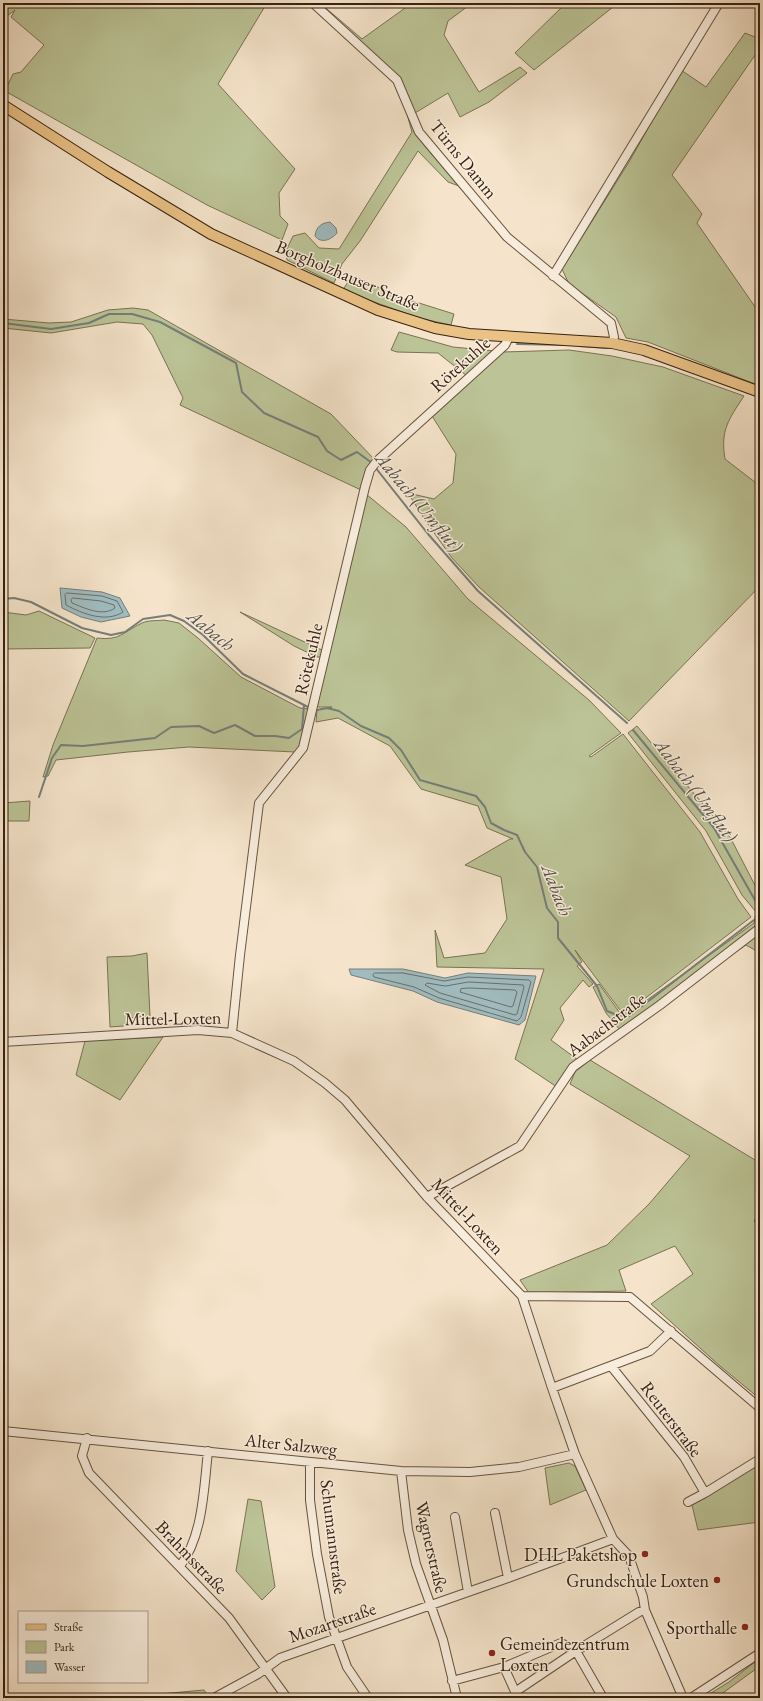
<svg xmlns="http://www.w3.org/2000/svg" width="763" height="1701" viewBox="0 0 763 1701" font-family="'EB Garamond',serif">
<style>
.green{fill:#bcc497;stroke:#7a7254}
.water{fill:#9fbcc0;stroke:#767e7a}
.lines{fill:none;stroke-linecap:round;stroke-linejoin:round}
.shore{stroke:#6c6e68;stroke-width:1}
.stream{stroke:#767e7a;stroke-width:2}
.minor-casing{stroke:#67523f;stroke-width:10}
.major-casing{stroke:#382110;stroke-width:12}
.minor{stroke:#f8eddd;stroke-width:8}
.major{stroke:#eac286;stroke-width:10}
.poi-dot{fill:#8f2418;stroke:#f8eddd;stroke-width:1.5}
.labels{text-anchor:middle;dominant-baseline:central;stroke-width:3;stroke-linejoin:round;paint-order:stroke}
.street-label{font-size:18px;fill:#382110;stroke:#f8eddd}
.poi-label{font-size:18px;fill:#382110;stroke:#f8eddd;text-anchor:end}
.water-label{font-size:19px;font-style:italic;fill:#575045;stroke:#f8eddd}
</style>
<rect width="100%" height="100%" fill="#f5e4cb"/>
<filter id="stains"><feTurbulence type="fractalNoise" baseFrequency=".005" numOctaves="4"/><feColorMatrix values="0 0 0 0 .2 0 0 0 0 .09 0 0 0 0 .02 0 0 0 .5 -.17"/></filter>
<radialGradient id="worn" r=".72"><stop offset=".6" stop-color="#630" stop-opacity="0"/><stop offset="1" stop-color="#630" stop-opacity=".3"/></radialGradient>
<path class="green" d="M3 3H16L18 7 22 3H267L218 84 295 169 279 193 280 216 288 224 282 240 207 205 5 91 13 74 21 72 44 45 11 17 15 10 3 19Z
M311 3H320L362 39 412 3H472L448 21 444 35 479 92 520 67 527 73 489 102 460 117 448 93 410 116 417 135 423 144 459 186 448 182 418 151 360 241 342 264 334 283 287 260 286 251 293 236 305 233 319 248 339 249 412 132 405 107 395 82Z
M563 3H618L534 70 515 53 564 5Z
M745 33 760 39V48L672 175 702 214 697 223 760 314V386L648 342 626 338 616 317 569 284 562 269 629 162 681 70 706 87Z
M358 278 400 297 454 314 451 325 419 318 349 293 344 288 350 279Z
M133 308 148 310 331 414 374 459 368 466 361 490 180 405 183 398 152 335 143 324 117 322 51 333 3 328V319L49 323 71 322 108 310Z
M399 332 453 347 495 351 467 376 438 353 397 352 391 350Z
M569 350 612 356 663 367 744 396C729 419 720 430 725 459L760 486V586L629 721 479 587 452 558 425 520 408 493 434 499 453 483 456 454 432 416 503 352Z
M366 494 406 527 468 599 589 700 621 733 589 756 591 757 623 734 700 832 738 899 751 917 630 1010H620L575 950 582 962 577 966 593 984 589 987 583 980 560 1008 564 1020 551 1040 578 1060 557 1087 515 1059 544 969 437 967 435 930 444 958 485 953 507 919 501 877 465 865 510 839H513L487 828 478 806 421 789 390 746 338 718 316 722 317 710 332 707H316Z
M39 611 95 638 90 648 3 649V612L26 615Z
M240 612 324 651 321 657H317L294 646Z
M164 620 179 623 198 638 241 677 300 708 309 709 301 745 295 752 189 747 128 752 56 760 48 776 43 777 53 745 97 638C120 641 123 632 142 623 148 620 157 621 164 620Z
M637 726 729 835 760 895V953L746 945 620 1030 606 1013 593 987 599 984 620 1013H629L754 923 756 912 742 895 706 831 628 733Z
M30 801 29 821H3V803Z
M147 953 150 1016 128 1018 124 1026 110 1027 107 957 132 956Z
M163 1037 120 1100 76 1075 85 1041Z
M590 1060 760 1163V1210L754 1221 760 1228V1399L720 1366 651 1304 693 1274 675 1246 619 1270 626 1291 529 1293 520 1280 607 1245 649 1204 690 1156 570 1084 575 1072Z
M760 1461V1522L698 1530 692 1505Z
M569 1463 575 1466 586 1490 550 1505 545 1468Z
M248 1499 261 1501 275 1587 262 1600 236 1571Z
M760 1658V1666L716 1698H703L729 1682Z
M204 1690 210 1698H115Z"/>
<path class="water" d="M330 222 336 228 337 233C331 240 321 244 315 236 316 227 321 223 330 222Z
M60 588 102 592 120 598 130 616 101 622 81 617 62 608Z
M349 969H403L445 978 468 973 536 976 525 1020 519 1025 437 1002 413 991 351 975Z"/>
<g class="lines">
<path class="shore" d="M67 593 102 596 117 601 123 612C106 623 83 614 66 605L65 595Z
M73 598 101 601 114 605 115 608C103 617 84 608 72 603L71 600Z
M375 973H403L444 981 468 977 529 980 531 982 521 1017 517 1021 439 998 414 987 374 977 373 975Z
M469 982 523 985 524 987 517 1014 515 1015 440 993 425 985 427 983 445 986Z
M469 988 515 990 517 992 513 1006 511 1007 460 992 461 989Z"/>
<path class="stream" d="M3 323 51 329 89 323 109 314H132L160 322 236 363 242 392 264 413 318 437 327 451 341 460 357 452 372 463
M517 344 566 345
M580 346 607 348
M375 467 428 534 478 591 627 723
M3 599 14 598 31 602 82 628 111 635 125 632 143 619 170 615 184 621 203 635 243 674 308 707
M317 710 327 708 339 711 361 726 389 738 401 750 420 780 476 796 485 807 491 823 504 830 517 835 525 852 537 867 547 908 558 922V938L597 986 607 1011 617 1015 629 1016 754 920
M633 730 714 828 760 909
M39 797 52 758 61 745 83 746 155 738 171 727 199 726 214 733 235 725 255 736H275L289 738 302 729 304 705
M758 917 760 915"/>
<defs>
<path id="minor" d="M313 3 397 80 419 132 507 237 611 323 614 337 612 343
M553 276 719 3
M232 1033 240 955 259 803 303 748 365 487 370 470 377 461 505 345 509 337
M3 1042 198 1030 232 1033 294 1061 325 1083 345 1100 427 1197 522 1296 552 1388 575 1454 613 1539 629 1556 643 1597 645 1610 683 1698
M427 1197 520 1146 573 1067 660 1005 760 928
M522 1296 630 1297 760 1408
M611 1366 684 1457 705 1493 760 1459
M552 1388 650 1351 671 1331
M3 1431 401 1471 470 1472 519 1467 575 1454
M87 1438 82 1456 89 1473 229 1618 287 1698
M310 1462V1500L317 1554 329 1617 347 1667 368 1698
M401 1471 408 1530 416 1564 443 1640 457 1698
M688 1502 705 1493
M495 1513 508 1578
M455 1517 468 1592
M180 1566C203 1537 204 1487 208 1451
M504 1667 518 1698
M452 1681 504 1667 561 1643 576 1651 639 1612 645 1610
M515 1692 576 1651 603 1698
M214 1698 258 1674 280 1658 508 1578 613 1539
M691 1698 760 1653"/>
<path id="major" d="M3 105 108 172 211 234 378 310 435 328 469 334 612 343 644 350 760 392"/>
</defs>
<use href="#minor" class="minor-casing"/>
<use href="#major" class="major-casing"/>
<use href="#minor" class="minor"/>
<use href="#major" class="major"/>
</g>
<g class="poi-dot">
<circle cx="645" cy="1554" r="4"/>
<circle cx="717" cy="1580" r="4"/>
<circle cx="745" cy="1627" r="4"/>
<circle cx="492" cy="1653" r="4"/>
</g>
<g class="labels">
<g class="street-label">
<text transform="translate(464 159) rotate(51)">Türns Damm</text>
<text transform="translate(348 275) rotate(23)">Borgholzhauser Straße</text>
<text transform="translate(460 364) rotate(-42)">Rötekuhle</text>
<text transform="translate(308 659) rotate(-77)">Rötekuhle</text>
<text transform="translate(173 1018) rotate(-1)">Mittel-Loxten</text>
<text transform="translate(606 1024) rotate(-37)">Aabachstraße</text>
<text transform="translate(468 1216) rotate(47)">Mittel-Loxten</text>
<text transform="translate(672 1419) rotate(53)">Reuterstraße</text>
<text transform="translate(291 1444) rotate(6)">Alter Salzweg</text>
<text transform="translate(334 1537) rotate(83)">Schumannstraße</text>
<text transform="translate(432 1547) rotate(77)">Wagnerstraße</text>
<text transform="translate(192 1557) rotate(46)">Brahmsstraße</text>
<text transform="translate(332 1622) rotate(-19)">Mozartstraße</text>
</g>
<g class="poi-label">
<text x="637" y="1554">DHL Paketshop</text>
<text x="709" y="1580">Grundschule Loxten</text>
<text x="737" y="1627">Sporthalle</text>
<text x="500" y="1643" text-anchor="start">Gemeindezentrum<tspan x="500" dy="21">Loxten</tspan></text>
</g>
<g class="water-label">
<text transform="translate(419 502) rotate(50)">Aabach (Umflut)</text>
<text transform="translate(211 630) rotate(39)">Aabach</text>
<text transform="translate(696 790) rotate(53)">Aabach (Umflut)</text>
<text transform="translate(557 890) rotate(69)">Aabach</text>
</g>
</g>
<rect width="763" height="1701" fill="none" stroke="#f5e4cb" stroke-width="16"/>
<rect x="4" y="4" width="755" height="1693" fill="none" stroke="#382110" stroke-width="2"/>
<rect x="8" y="8" width="747" height="1685" fill="none" stroke="#382110"/>
<rect x="18" y="1611" width="130" height="72" fill="#f8eddd" stroke="#ab9b8b"/>
<rect x="26" y="1624" width="20" height="6" fill="#eac286" stroke="#ab9b8b"/>
<text x="54" y="1631" font-size="12" fill="#382110">Straße</text>
<rect x="26" y="1641" width="20" height="12" fill="#bcc497" stroke="#ab9b8b"/>
<text x="54" y="1651" font-size="12" fill="#382110">Park</text>
<rect x="26" y="1661" width="20" height="12" fill="#9fbcc0" stroke="#ab9b8b"/>
<text x="54" y="1671" font-size="12" fill="#382110">Wasser</text>
<rect width="100%" height="100%" filter="url(#stains)"/>
<rect width="100%" height="100%" fill="url(#worn)"/>
</svg>
